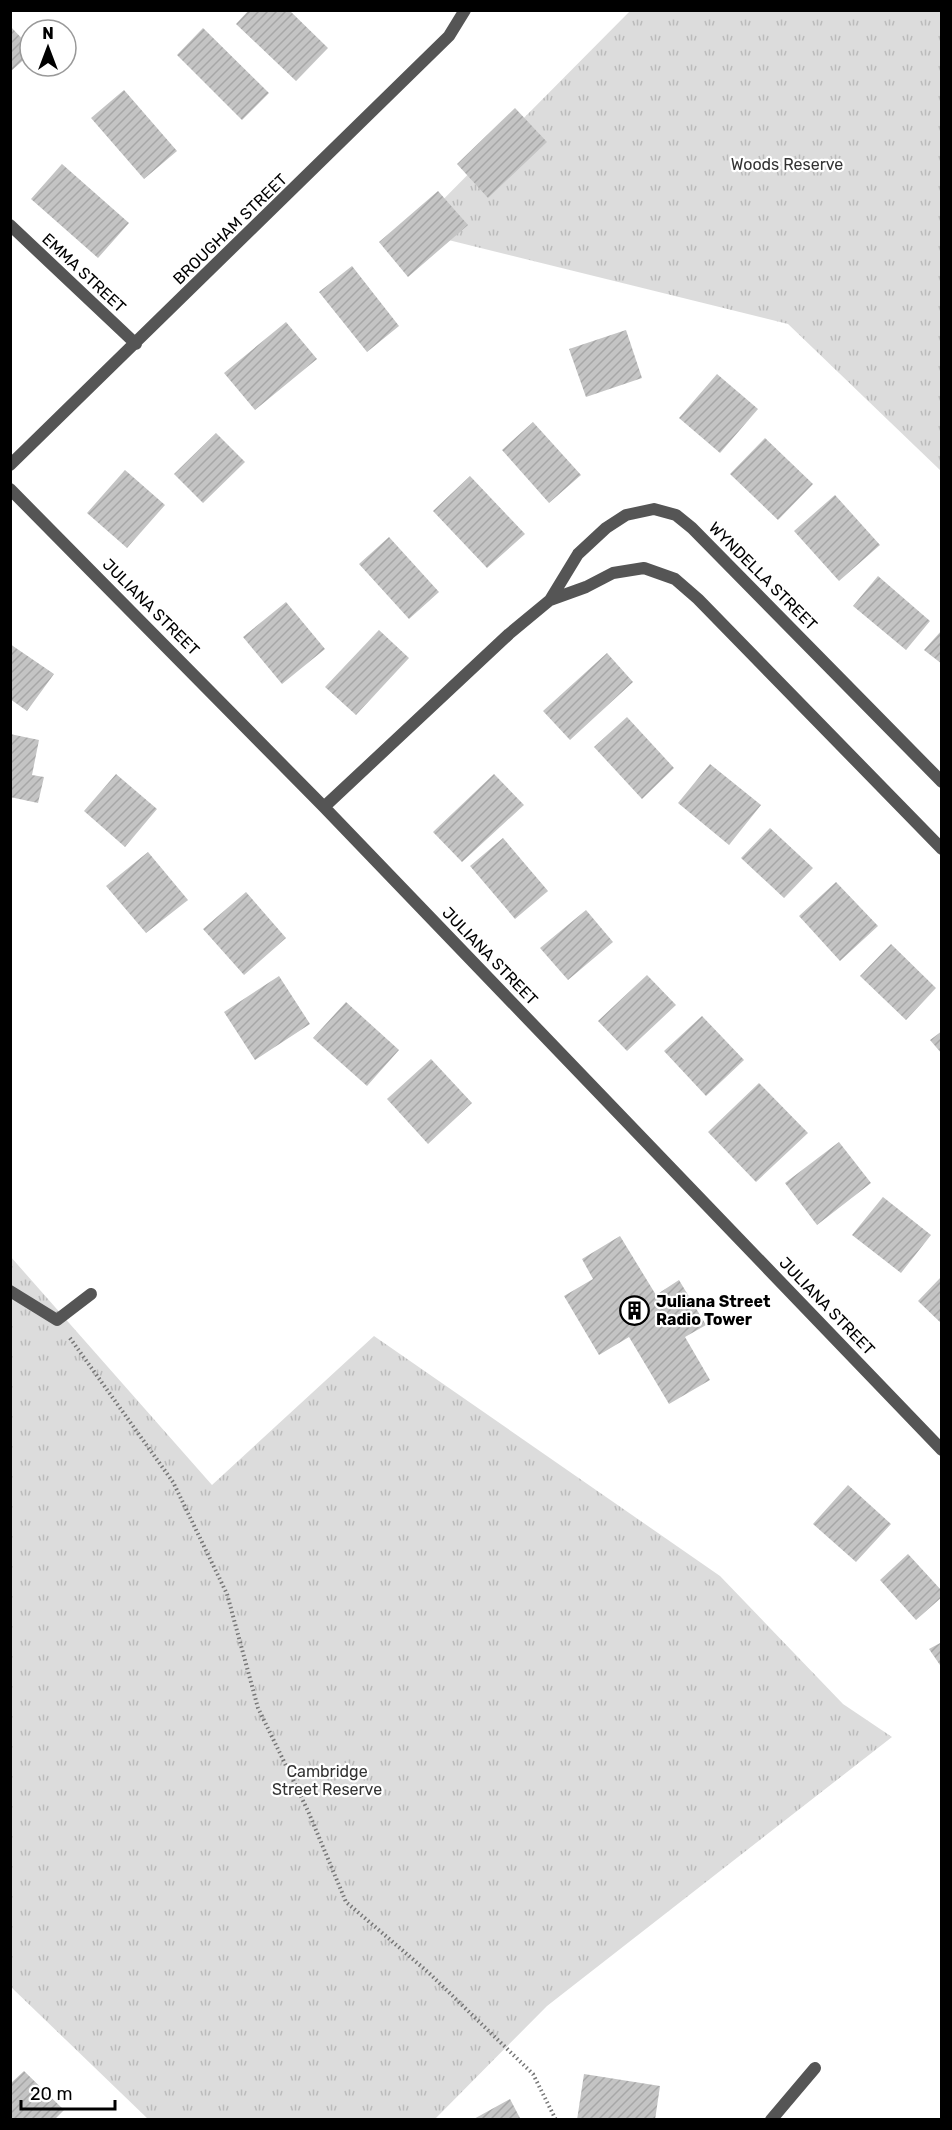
<svg xmlns="http://www.w3.org/2000/svg" width="952" height="2130" viewBox="0 0 952 2130" font-family="Rubik,sans-serif">
<style>
.park{fill:url(#park-tufts)}
.building{fill:url(#building-hatch)}
.lines{fill:none;stroke-linecap:round;stroke-linejoin:round}
.path{stroke:#777;stroke-width:4;stroke-dasharray:1.5 3;stroke-linecap:butt}
.service{stroke:#555;stroke-width:12}
.minor{stroke:#555;stroke-width:12}
.labels{text-anchor:middle;dominant-baseline:central;stroke-width:4.5;stroke-linejoin:round;paint-order:stroke}
.park-label{font-size:16px;fill:#333;stroke:#fff}
.street-label{font-size:16px;fill:#000;stroke:#fff}
.poi-label{font-size:16px;font-weight:bold;fill:#000;stroke:#fff;text-anchor:start}
</style>
<defs>
<pattern id="park-tufts" width="24" height="20" patternUnits="userSpaceOnUse" patternTransform="scale(1.5)"><rect width="24" height="20" fill="#dcdcdc"/><path d="M3 7l-1-3M5 7V3M7 7l1-3M15 17l-1-3M17 17v-4M19 17l1-3" fill="none" stroke="#bbb"/></pattern>
<pattern id="building-hatch" width="6" height="6" patternUnits="userSpaceOnUse" patternTransform="scale(1.5)"><rect width="6" height="6" fill="#c4c4c4"/><path d="M-1 1l2-2M0 6l6-6M5 7l2-2" fill="none" stroke="#a7a7a7"/></pattern>
</defs>
<rect width="100%" height="100%" fill="#fff"/>
<path class="park" d="M630 11H941V471L788 324 412 231Z
M10 1256 212 1485 374 1336 720 1576 843 1704 892 1737 547 2006 435 2119H148L11 1987Z"/>
<path class="building" d="M249 10H289L328 48 296 81 236 24Z
M10 26 30 47V54L10 72Z
M203 28 269 93 242 120 177 55Z
M124 90 177 151 144 179 91 118Z
M515 108 547 142 488 198 457 164Z
M62 164 129 223 98 258 31 199Z
M438 191 468 225 408 277 379 242Z
M352 266 399 326 367 352 319 292Z
M286 322 317 359 255 410 224 373Z
M626 330 642 378 586 397 569 349Z
M717 374 758 409 720 453 679 418Z
M533 422 581 475 549 503 502 450Z
M216 433 245 462 203 503 174 474Z
M765 438 813 484 778 520 730 474Z
M125 470 165 505 127 548 87 513Z
M470 476 525 534 487 568 433 511Z
M835 495 880 545 839 581 794 531Z
M389 537 439 592 409 619 359 564Z
M878 576 930 621 906 650 853 606Z
M286 602 325 649 282 684 243 637Z
M379 630 409 658 356 715 325 687Z
M942 630V664L924 650Z
M10 644 54 674 27 711 10 699Z
M607 653 633 682 570 740 543 711Z
M627 717 674 768 642 799 594 747Z
M10 734 39 740 32 775 44 777 38 803 10 797Z
M710 764 761 805 729 845 678 803Z
M116 774 157 809 125 847 84 811Z
M494 774 524 805 462 862 433 832Z
M770 828 813 868 784 898 741 858Z
M503 838 548 891 515 919 470 866Z
M148 852 188 900 146 933 106 886Z
M836 882 878 926 840 961 799 916Z
M246 892 286 938 244 975 203 929Z
M586 910 613 942 568 980 540 948Z
M891 944 936 988 906 1020 860 976Z
M647 975 676 1005 627 1051 598 1021Z
M279 976 310 1024 255 1060 224 1012Z
M346 1002 399 1050 367 1086 313 1038Z
M702 1016 744 1060 706 1096 664 1051Z
M942 1031V1054L930 1040Z
M431 1059 472 1103 428 1144 387 1099Z
M759 1083 808 1133 756 1182 708 1132Z
M839 1142 871 1183 817 1225 785 1183Z
M883 1197 931 1235 901 1273 852 1235Z
M620 1236 656 1295 679 1280 706 1325 685 1337 710 1380 669 1404 629 1337 599 1355 564 1296 593 1279 582 1259Z
M942 1276V1324L918 1301Z
M848 1485 891 1524 856 1562 813 1524Z
M908 1554 942 1591V1597L916 1620 880 1580Z
M942 1642V1668L929 1649Z
M24 2071 64 2110 54 2120H10V2084Z
M584 2074 660 2086 655 2120H577Z
M510 2099 521 2120H472Z"/>
<g class="lines">
<path class="path" d="M70 1338 173 1482 227 1594 258 1708 308 1811 346 1902 429 1973 533 2074 556 2120"/>
<path class="service" d="M10 1291 57 1320 91 1294"/>
<path class="minor" d="M10 225 136 344
M10 465 449 36 465 10
M10 489 324 807 942 1450
M550 600 586 587 613 573 644 568 675 579 698 599 942 849
M324 807 509 634 550 600 578 554 606 528 626 515 654 509 676 515 692 528 942 782
M771 2120 815 2068"/>
</g>
<defs>
<symbol id="building-ring" viewBox="-11 -11 22 22"><circle r="9.5" fill="#fff" stroke="#000" stroke-width="1.5"/><path d="M-4-6H4V6H1V3H-1V6H-4ZM-2.5-4.3h1.7v1.8h-1.7ZM.8-4.3h1.7v1.8H.8ZM-2.5-1h1.7V.8h-1.7ZM.8-1h1.7V.8H.8Z" fill="#000"/></symbol>
</defs>
<g fill-rule="evenodd">
<use href="#building-ring" x="618" y="1294" width="33" height="33"/>
</g>
<g class="labels">
<g class="park-label">
<text x="787" y="164">Woods Reserve</text>
<text x="327" y="1771">Cambridge<tspan x="327" dy="18">Street Reserve</tspan></text>
</g>
<g class="street-label">
<text transform="translate(230 229) rotate(-44)">BROUGHAM STREET</text>
<text transform="translate(84 273) rotate(43)">EMMA STREET</text>
<text transform="translate(763 576) rotate(45)">WYNDELLA STREET</text>
<text transform="translate(151 607) rotate(45)">JULIANA STREET</text>
<text transform="translate(490 956) rotate(46)">JULIANA STREET</text>
<text transform="translate(827 1306) rotate(46)">JULIANA STREET</text>
</g>
<g class="poi-label">
<text x="656" y="1301">Juliana Street<tspan x="656" dy="18">Radio Tower</tspan></text>
</g>
</g>
<rect width="952" height="2130" fill="none" stroke="#000000" stroke-width="24"/>
<g transform="translate(48 48)"><circle r="28" fill="#ffffff" stroke="#999999" stroke-width="1.5"/>
<path d="M0-4.5L10 22L0 15L-10 22Z" fill="#000000"/>
<text y="-9" font-size="16" font-weight="bold" text-anchor="middle" fill="#000000">N</text>
</g>
<path d="M21 2100v9h94v-9" fill="none" stroke="#000000" stroke-width="3"/>
<text x="30" y="2100" font-size="18" fill="#000000" stroke="#ffffff" stroke-width="4.5" paint-order="stroke">20 m</text>
</svg>
